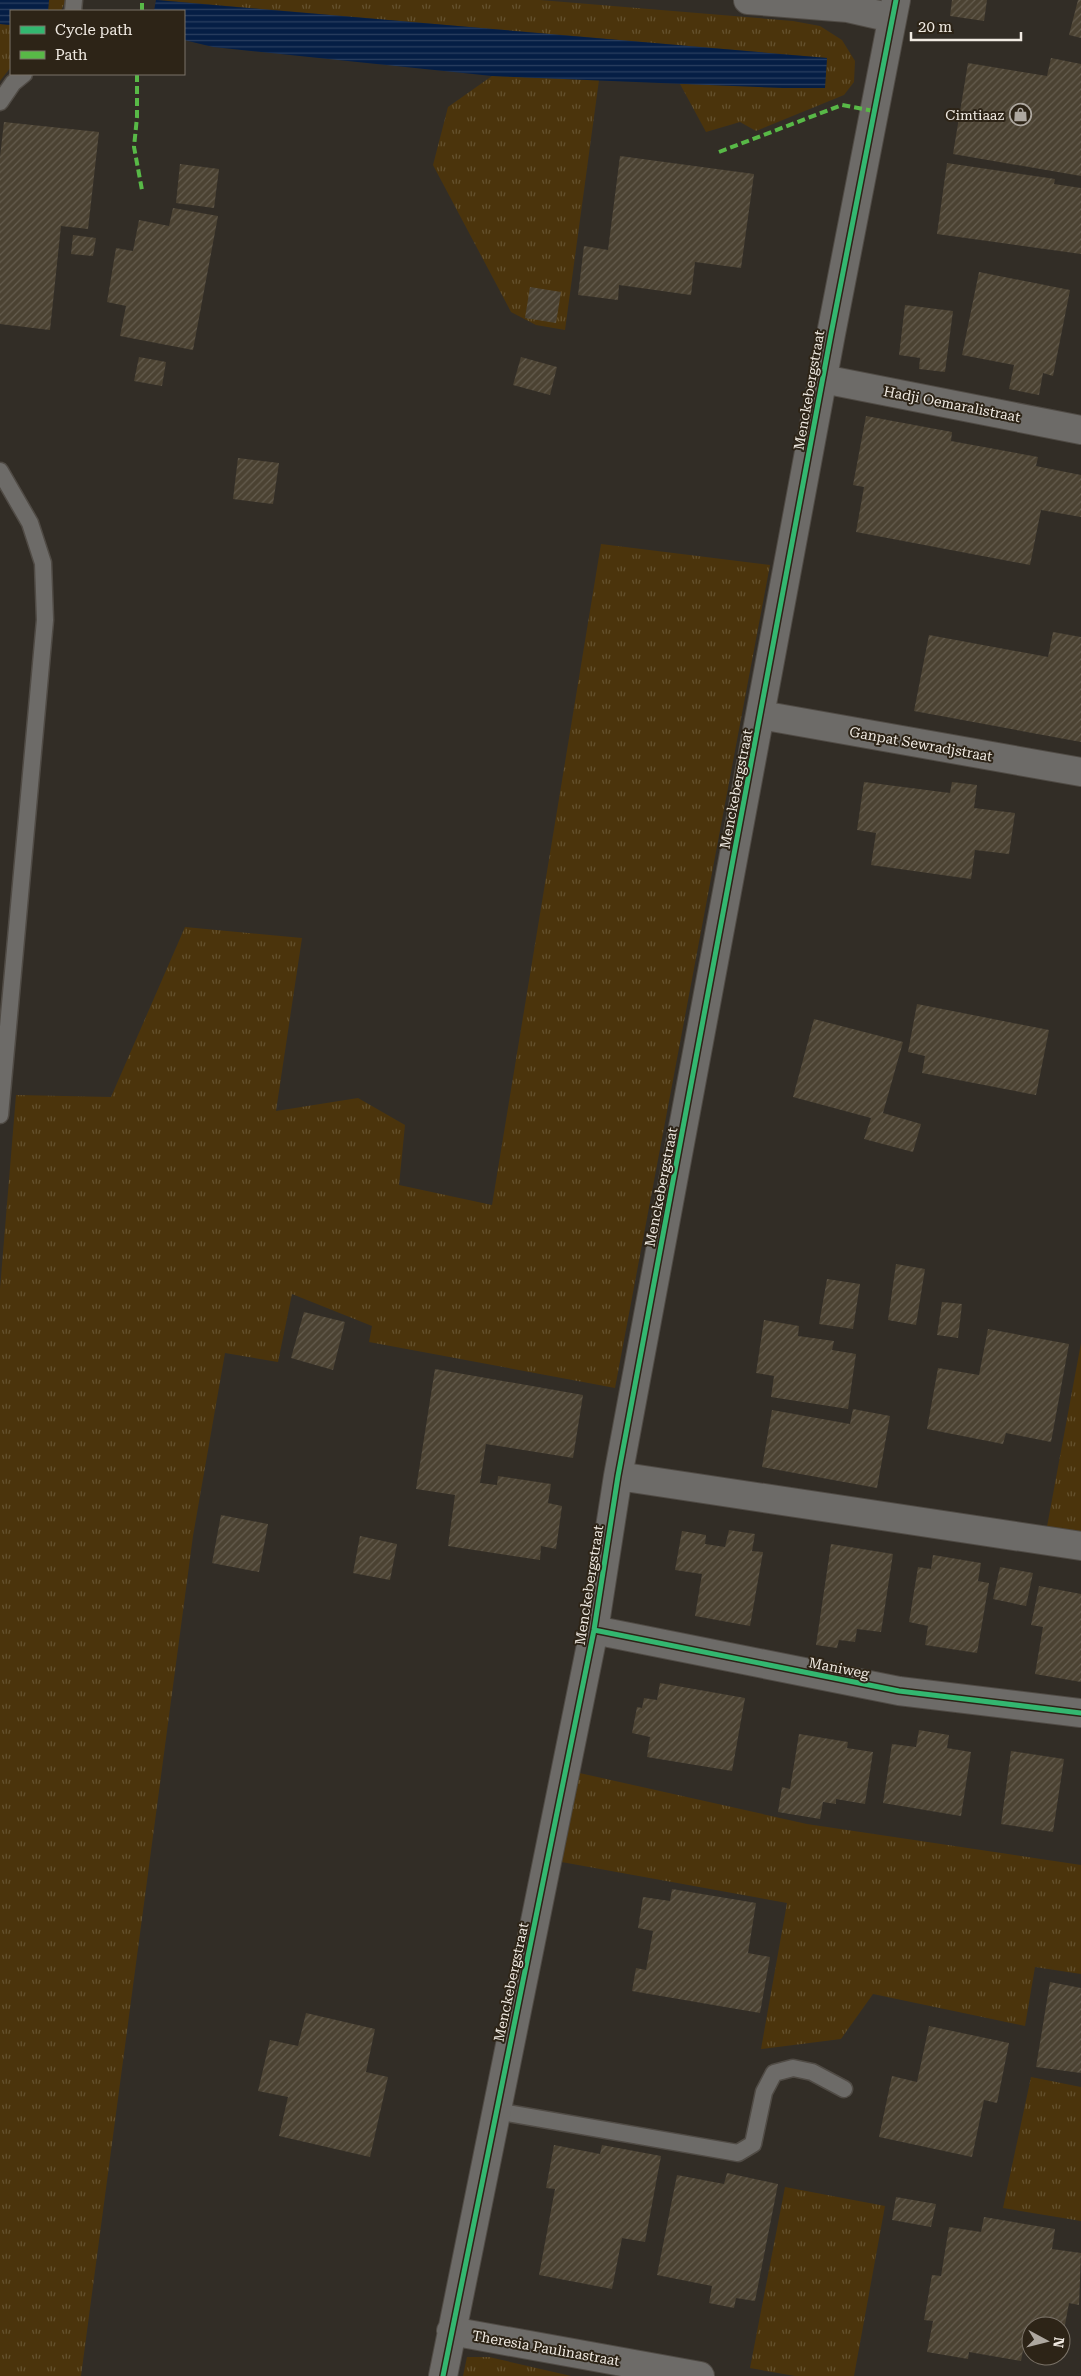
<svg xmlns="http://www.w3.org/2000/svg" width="1081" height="2376" viewBox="0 0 1081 2376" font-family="'Roboto Serif',serif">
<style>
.grass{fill:url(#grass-tufts)}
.water{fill:url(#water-rules)}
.building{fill:url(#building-hatch)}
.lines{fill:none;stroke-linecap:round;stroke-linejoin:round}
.lane-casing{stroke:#504b45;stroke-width:19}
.street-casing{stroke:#504b45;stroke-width:30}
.lane{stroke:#6d6b68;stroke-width:16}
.street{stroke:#6d6b68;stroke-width:28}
.quiet{stroke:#58b947;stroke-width:4;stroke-dasharray:8 4;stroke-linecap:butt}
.cycleway-casing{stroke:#2d2417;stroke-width:8}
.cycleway{stroke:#33b770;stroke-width:5}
.labels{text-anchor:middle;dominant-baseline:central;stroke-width:4;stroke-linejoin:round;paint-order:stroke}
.poi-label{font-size:14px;fill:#f0eae2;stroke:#2d2417;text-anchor:end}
.street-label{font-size:14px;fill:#f0eae2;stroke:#2d2417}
</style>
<defs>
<pattern id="grass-tufts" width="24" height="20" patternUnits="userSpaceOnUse" patternTransform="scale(1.25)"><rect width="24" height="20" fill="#4b340c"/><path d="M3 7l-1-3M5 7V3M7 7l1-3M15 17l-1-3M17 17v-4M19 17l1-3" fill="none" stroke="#65522f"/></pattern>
<pattern id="water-rules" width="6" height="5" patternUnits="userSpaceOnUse" patternTransform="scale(1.25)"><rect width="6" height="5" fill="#051e45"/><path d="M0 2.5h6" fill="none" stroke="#2a3f60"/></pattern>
<pattern id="building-hatch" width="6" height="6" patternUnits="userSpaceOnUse" patternTransform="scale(1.25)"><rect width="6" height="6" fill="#4b4232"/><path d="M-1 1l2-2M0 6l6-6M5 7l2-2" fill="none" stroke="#655d4f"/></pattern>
</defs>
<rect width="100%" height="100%" fill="#322d26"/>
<path class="grass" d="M49 0H66L61 11H48Z
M159 0H540L793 21 820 26 842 40 855 61 854 82 844 95 756 131 740 122 706 132 680 84 824 88 827 58Z
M0 24 11 25V67L0 81Z
M492 76 599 80 565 330 536 325 511 312 433 165 448 107Z
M601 544 770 565 615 1388 369 1342 372 1326 292 1294 278 1362 225 1353 193 1536 81 2376H0V1289L16 1095 111 1097 185 927 302 938 276 1111 358 1098 405 1125 399 1185 492 1205Z
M1081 1343V1538L1046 1532Z
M575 1772 807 1824 1081 1865V1974L1035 1967 1025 2026 873 1994 841 2039 761 2049 787 1903 556 1861Z
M1031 2077 1081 2087V2221L1003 2208Z
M785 2187 885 2206 854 2376H795L750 2368Z
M467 2357H489L571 2376H463Z"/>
<path class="water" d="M0 0H49L48 11H11V25L0 24Z
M156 0 827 58 825 88H783L492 76 213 47 184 40V11H154Z"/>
<path class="building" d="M952 0H987L984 21 950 16Z
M1078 0H1081V38L1069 35Z
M1051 58 1081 64V176L953 154 968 63 1047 76Z
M4 122 99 132 88 229 61 226 50 330 0 324V157Z
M620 156 754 174 741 268 695 262 691 295 619 285 618 300 578 295 584 246 608 250Z
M947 163 1055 179 1054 184 1081 188V254L937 234Z
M180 164 219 169 214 208 176 203Z
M173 208 218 216 193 350 120 336 126 306 107 302 116 248 133 251 139 220 169 226Z
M73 235 96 238 93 256 71 254Z
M979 272 1070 290 1053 376 1043 373 1039 395 1009 389 1014 365 962 355Z
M530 287 561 292 556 323 525 318Z
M905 305 953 311 945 372 919 369 920 358 899 355Z
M139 357 166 362 162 386 134 381Z
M521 357 557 367 550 395 513 385Z
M866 416 952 432 951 441 1038 457 1036 466 1081 475V517L1041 510 1030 565 856 532 864 487 853 485Z
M238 458 279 463 273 504 233 499Z
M1053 632 1081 637V742L914 711 929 635 1048 657Z
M864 782 950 793 952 782 977 785 974 808 1015 813 1009 854 975 850 971 879 871 865 876 833 857 830Z
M917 1004 1049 1030 1036 1095 922 1073 925 1056 908 1052Z
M814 1019 903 1042 883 1113 921 1124 913 1152 864 1139 871 1118 793 1097Z
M896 1264 925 1269 916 1325 888 1320Z
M827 1279 860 1284 853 1329 819 1324Z
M942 1302 962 1304 958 1338 937 1335Z
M304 1312 345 1322 333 1370 291 1358Z
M764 1320 799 1326 798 1336 834 1341 832 1350 856 1354 848 1409 771 1397 774 1376 756 1373Z
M988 1329 1069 1344 1051 1442 1006 1433 1003 1444 927 1429 938 1368 979 1375Z
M435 1369 583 1395 573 1458 486 1444 480 1483 497 1485 498 1476 551 1484 548 1503 562 1506 556 1549 541 1546 540 1560 448 1546 455 1495 416 1489Z
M853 1409 890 1416 877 1488 762 1467 772 1410 850 1424Z
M221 1515 268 1524 259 1572 212 1563Z
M729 1530 755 1534 752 1551 763 1552 750 1626 695 1616 702 1574 675 1570 682 1531 706 1535 705 1544 725 1547Z
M360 1536 397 1544 390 1580 353 1573Z
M831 1544 893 1554 881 1632 857 1629 855 1642 839 1640 837 1648 816 1645Z
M933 1555 981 1563 978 1581 989 1583 977 1653 925 1645 928 1626 909 1622 918 1567 931 1569Z
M1000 1567 1033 1573 1026 1606 993 1599Z
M1039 1586 1081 1594V1682L1035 1674 1043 1627 1031 1625Z
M660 1683 745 1698 732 1771 647 1757 650 1737 632 1733 637 1707 642 1708 644 1698 657 1700Z
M919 1730 949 1735 947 1748 971 1752 961 1816 883 1803 892 1744 916 1747Z
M799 1734 848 1742 847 1748 873 1752 865 1804 836 1799V1804L823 1802 820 1819 778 1812 782 1787 790 1789Z
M1011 1751 1064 1759 1053 1832 1001 1824Z
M672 1889 756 1903 748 1953 770 1957 760 2013 632 1991 636 1968 646 1970 653 1931 638 1928 643 1897 670 1901Z
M1050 1982 1081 1988V2073L1036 2067Z
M306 2013 375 2029 366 2072 388 2077 370 2157 279 2136 288 2097 258 2091 270 2040 298 2046Z
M929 2026 1009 2043 997 2103 984 2100 972 2157 879 2137 892 2076 917 2082Z
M554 2145 600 2154 602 2145 661 2156 645 2242 622 2238 612 2289 539 2275 555 2189 546 2188Z
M727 2173 778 2184 755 2301 736 2298 734 2308 709 2303 712 2286 657 2275 677 2175 724 2184Z
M896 2197 936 2204 931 2227 892 2220Z
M984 2217 1055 2229 1052 2249 1081 2253 1079 2305 1069 2303 1062 2341 1061 2326H1031V2346L1024 2345 1021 2361 969 2352 968 2359 927 2352 933 2321 924 2320 932 2275 941 2276 949 2227 981 2232Z"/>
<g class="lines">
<defs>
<path id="lane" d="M73 11 74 0
M0 102 13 83 24 74
M0 471 30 523 43 563 45 620 0 1115
M496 2111 738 2153 753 2144 764 2092 774 2073 793 2068 812 2072 844 2089"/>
<path id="street" d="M748 0 848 8 892 18
M823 379 1081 430
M761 715 1081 772
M618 1476 1081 1546
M594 1630 899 1691 1081 1713
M451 2331 700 2376
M443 2376 594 1630 618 1476 831 334 896 0"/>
</defs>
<use href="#lane" class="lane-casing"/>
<use href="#street" class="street-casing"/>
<use href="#lane" class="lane"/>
<use href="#street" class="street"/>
<path class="quiet" d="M142 11V0
M137 74V117L134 147 142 190
M719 152 842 105 874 111"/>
<defs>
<path id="cycleway" d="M594 1630 899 1691 1081 1713
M443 2376 594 1630 618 1476 831 334 896 0"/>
</defs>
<use href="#cycleway" class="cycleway-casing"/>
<use href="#cycleway" class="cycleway"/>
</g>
<defs>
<symbol id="shop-ring" viewBox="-11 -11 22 22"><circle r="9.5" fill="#2d2417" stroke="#aea8a0" stroke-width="1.5"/><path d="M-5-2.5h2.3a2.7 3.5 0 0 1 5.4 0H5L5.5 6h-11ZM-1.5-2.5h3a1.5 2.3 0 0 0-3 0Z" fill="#aea8a0"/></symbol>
</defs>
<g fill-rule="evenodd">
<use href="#shop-ring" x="1008" y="102" width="25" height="25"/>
</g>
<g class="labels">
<g class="poi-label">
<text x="1004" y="115">Cimtiaaz</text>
</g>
<g class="street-label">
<text transform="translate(809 390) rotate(-80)">Menckebergstraat</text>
<text transform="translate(952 404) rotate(11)">Hadji Oemaralistraat</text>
<text transform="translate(921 744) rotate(10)">Ganpat Sewradjstraat</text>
<text transform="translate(736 789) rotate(-79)">Menckebergstraat</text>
<text transform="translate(661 1187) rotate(-79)">Menckebergstraat</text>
<text transform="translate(589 1585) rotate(-81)">Menckebergstraat</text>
<text transform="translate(839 1668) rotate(11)">Maniweg</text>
<text transform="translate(511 1982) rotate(-78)">Menckebergstraat</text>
<text transform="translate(546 2348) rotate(10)">Theresia Paulinastraat</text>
</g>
</g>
<rect x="10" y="10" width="175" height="65" fill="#2d2417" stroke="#7b7368"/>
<rect x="20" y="26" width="25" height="8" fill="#33b770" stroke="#7b7368"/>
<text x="55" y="35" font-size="15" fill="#f0eae2">Cycle path</text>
<rect x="20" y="51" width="25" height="8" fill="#58b947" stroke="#7b7368"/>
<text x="55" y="60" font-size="15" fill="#f0eae2">Path</text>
<g transform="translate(1046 2341) rotate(97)"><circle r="24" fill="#2d2417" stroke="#7b7368"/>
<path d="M0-4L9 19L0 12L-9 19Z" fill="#aea8a0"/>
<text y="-8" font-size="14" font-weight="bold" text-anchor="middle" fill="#f0eae2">N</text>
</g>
<path d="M911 32v8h110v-8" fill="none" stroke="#f0eae2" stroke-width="2.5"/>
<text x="918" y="32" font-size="15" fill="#f0eae2" stroke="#2d2417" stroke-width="4" paint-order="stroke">20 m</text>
</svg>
